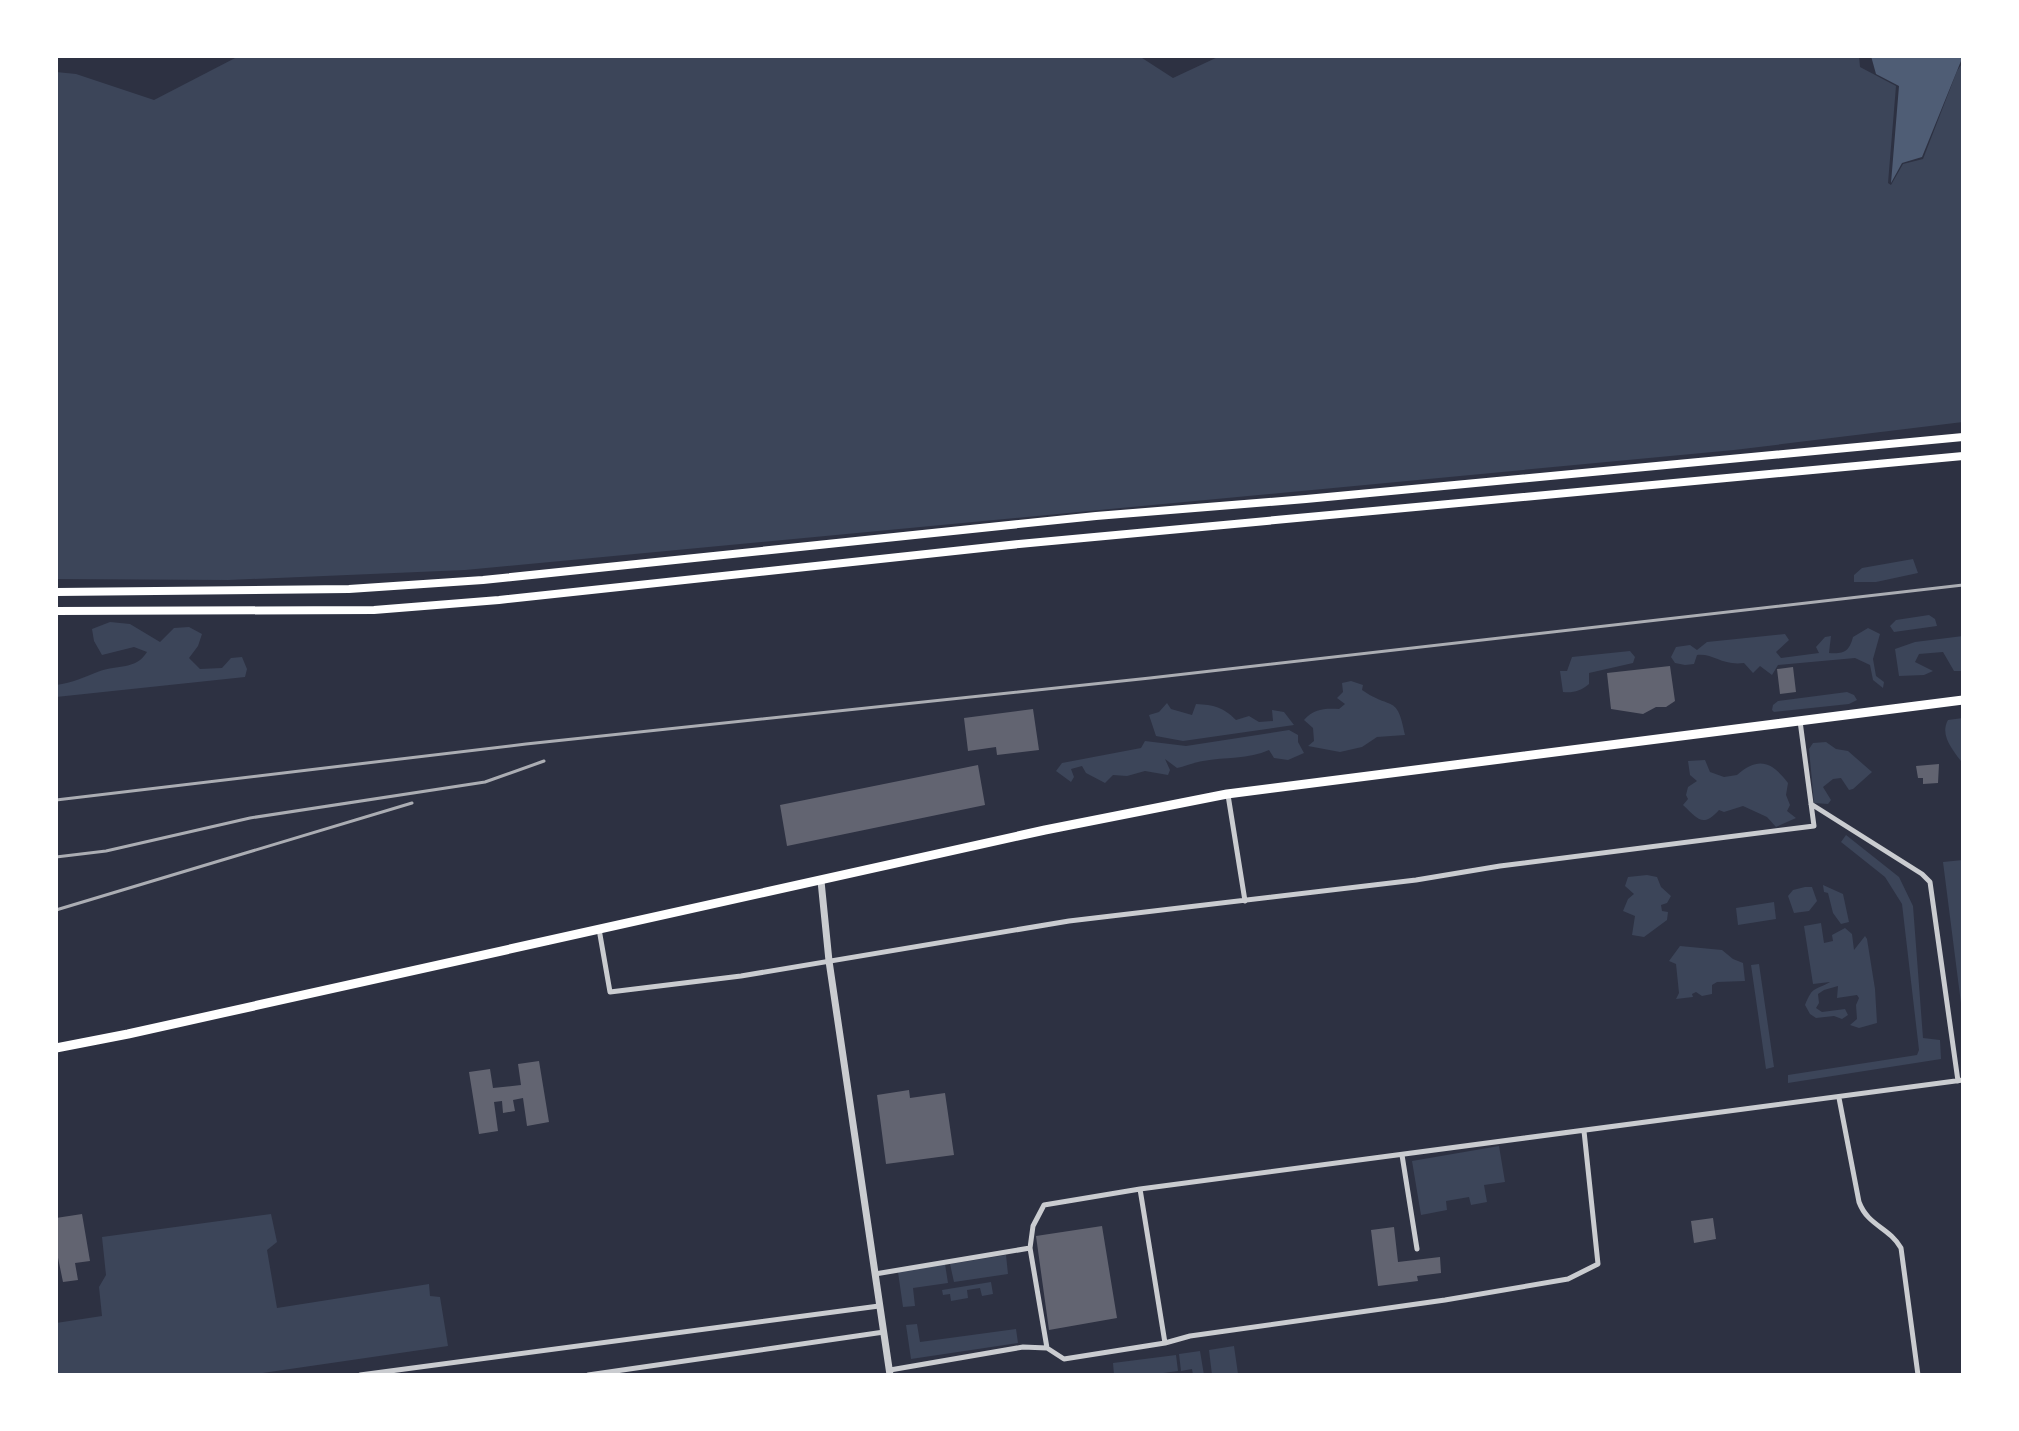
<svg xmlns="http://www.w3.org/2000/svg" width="2019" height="1431" viewBox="0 0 2019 1431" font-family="Rubik,sans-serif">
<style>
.green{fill:#3c4559}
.water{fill:#4f5d75}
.building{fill:#626471}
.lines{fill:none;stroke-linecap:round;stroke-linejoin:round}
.minor{stroke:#caccd0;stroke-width:5}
.tertiary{stroke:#caccd0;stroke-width:7}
.secondary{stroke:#fff;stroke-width:8}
.primary{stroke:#fff;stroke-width:9}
.rail{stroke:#abadb3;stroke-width:3}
</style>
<rect width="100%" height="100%" fill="#2d3142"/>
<path class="green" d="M239 56H1139L1173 78 1220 56H1859L1860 67 1896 86 1888 183 1891 185 1903 164 1923 159 1957 71 1963 62V422L1734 450 465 570 228 580 56 579V72L76 74 154 100Z
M1913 559 1918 573 1876 582H1854V575L1862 568Z
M1929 615 1935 619 1937 626 1894 632 1890 626 1896 620Z
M110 622 130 624 160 642 174 628 189 627 202 634 198 646 189 658 200 669 222 668 231 658 242 657 247 669 245 677 56 697V685C73 683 84 677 100 671 117 665 136 670 147 652L134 647 102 655 94 641 92 629Z
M1868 628 1880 634 1873 659 1876 676 1884 682 1883 688 1873 680 1870 665 1855 658 1778 665 1772 675 1760 666 1753 673 1744 663C1722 666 1713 653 1697 655L1694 664 1685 665 1675 663 1671 657 1676 647 1690 645 1697 650 1707 642 1785 634 1789 640 1776 652 1781 658 1819 653 1816 647 1825 637 1831 636 1829 653C1844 654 1849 652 1853 637Z
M1963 636V671H1954L1943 652 1919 654 1915 662 1933 671 1924 675 1899 676 1895 649 1915 642Z
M1630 651 1635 657 1633 663 1589 673V684C1581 691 1573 693 1563 692L1560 671H1567L1572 657Z
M1351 681 1363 685 1362 690C1392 711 1397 693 1405 735L1377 737 1362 747 1340 752 1308 746 1314 741 1313 728 1304 720C1313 709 1325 708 1339 709L1345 704 1337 698 1343 692 1342 683Z
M1847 692 1854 695 1857 700 1849 704 1774 712 1772 710 1773 705 1778 701Z
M1167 703 1171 709 1192 715 1196 704C1214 705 1223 707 1236 720L1249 716 1259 722 1273 721 1272 710 1284 712 1294 725 1183 741 1156 736 1149 715 1159 712Z
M1963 718V764C1954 751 1939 736 1948 720Z
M1289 730 1298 735V742L1304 753 1288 760 1274 758 1269 750C1249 759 1225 757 1203 761 1195 762 1186 766 1177 768L1165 759 1170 770 1168 775 1145 771 1127 776 1113 775 1105 783 1086 773 1082 766 1071 769 1074 777 1071 782 1056 771 1062 763 1141 748 1145 741 1186 746Z
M1826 742 1836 749 1848 751 1872 772 1853 789 1849 790 1841 778 1833 779 1823 787 1831 800 1828 804 1814 803 1809 749 1813 743Z
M1705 760 1710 772 1724 777 1737 775C1759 756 1772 762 1788 783L1786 795 1790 805 1787 811 1796 818 1776 827 1767 817 1743 806 1724 812 1719 810C1703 828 1698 819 1683 805L1688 799 1686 795 1688 787 1697 781 1690 775 1688 761Z
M1846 835 1899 877 1913 906 1923 1038 1940 1040 1941 1059 1788 1083V1075L1917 1055 1919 1050 1902 904 1885 877 1841 842Z
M1963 860V1019L1943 862Z
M1647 875 1657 877 1661 887 1671 896 1667 903 1661 905 1662 911 1668 912 1667 920 1644 937 1632 935 1635 916 1623 911 1628 899 1634 894 1625 886 1628 877Z
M1823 885 1843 894 1849 922 1841 924 1833 913 1828 893 1824 892Z
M1805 887H1812L1817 901 1809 911 1794 913 1788 896 1793 890Z
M1774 902 1776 919 1738 925 1736 908Z
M1821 923 1824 943 1833 941 1832 935 1845 928 1852 934 1854 950 1865 936 1867 939 1875 989 1877 1023 1859 1028 1850 1025 1857 1019 1856 1005 1859 998 1857 995 1837 998 1838 986 1824 990 1818 994 1819 1003 1816 1008 1822 1012 1845 1009 1848 1015 1842 1019 1834 1016 1816 1018 1810 1014 1805 1005C1813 985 1815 991 1830 982L1813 984 1804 926Z
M1680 946 1722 950 1733 959 1743 963 1745 981 1717 982 1712 985V994L1702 996 1696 992 1692 994 1693 997 1676 999 1679 993 1676 964 1669 961Z
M1759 964 1774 1067 1766 1069 1751 965Z
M1499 1146 1505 1182 1484 1185 1487 1202 1471 1205 1469 1197 1446 1201 1447 1210 1421 1215 1412 1161Z
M271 1214 277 1242 267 1250 277 1308 429 1284 430 1296 440 1297 448 1346 249 1375H56V1323L102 1316 99 1287 106 1275 102 1237Z
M1006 1255 1008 1274 954 1282 950 1264Z
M945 1264 948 1283 913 1288 915 1306 903 1307 898 1272Z
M991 1282 993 1294 982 1296 980 1288 967 1290 968 1298 951 1301 950 1294 943 1295 942 1290Z
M917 1324 920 1342 1016 1329 1018 1343 911 1359 906 1325Z
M1234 1346 1238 1374 1212 1375 1209 1350Z
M1200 1351 1204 1375H1193L1192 1369 1181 1371 1179 1354Z
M1176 1355 1178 1371 1149 1375H1114L1113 1363Z"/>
<path class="water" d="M1871 56H1963L1922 157 1902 163 1891 183 1899 86 1876 74Z"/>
<path class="building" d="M1670 666 1675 701 1666 707H1656L1643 714 1611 709 1607 673Z
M1793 667 1796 692 1780 694 1777 669Z
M1033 709 1039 750 997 755 996 747 968 751 964 718Z
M1939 764 1938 783 1923 784V778H1918L1916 766Z
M978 765 985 805 787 846 780 805Z
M539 1061 549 1122 527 1126 523 1098 513 1100 515 1111 503 1113 502 1101 494 1102 498 1131 479 1134 469 1072 490 1069 493 1088 521 1085 518 1064Z
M909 1090 910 1098 945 1093 954 1155 886 1164 877 1095Z
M82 1214 90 1261 75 1263 78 1280 63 1282 56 1248V1218Z
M1713 1218 1716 1239 1694 1243 1691 1221Z
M1102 1226 1117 1318 1049 1330 1036 1236Z
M1394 1227 1398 1262 1440 1257 1441 1273 1417 1276 1418 1281 1378 1286 1371 1230Z"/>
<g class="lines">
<path class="minor" d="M1228 795 1245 901
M1811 804 1922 874 1930 882 1958 1081
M599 929 610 992 741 976 1069 921 1416 880 1500 866 1814 826 1800 721
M1839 1098 1859 1202C1868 1226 1889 1227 1901 1248L1918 1375
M1402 1155 1417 1249
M1140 1189 1165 1343
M1030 1248 1047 1348
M875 1274 1030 1248 1033 1226 1044 1205 1140 1189 1963 1080
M890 1370 1023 1347 1047 1348 1064 1359 1165 1343 1190 1336 1445 1300 1568 1279 1598 1264 1584 1131
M360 1375 879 1306
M588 1375 884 1332"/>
<path class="tertiary" d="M821 881 829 961 890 1375"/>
<path class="secondary" d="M56 592 349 589 483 580 1096 516 1306 499 1963 437
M56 611 374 610 499 600 1019 544 1963 456"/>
<path class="primary" d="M56 1048 128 1034 1045 830 1227 794 1963 700"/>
<path class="rail" d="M56 800 526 744 1150 678 1963 585
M56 857 106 851 250 818 485 782 544 761
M56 910 412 803"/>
</g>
<rect width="2019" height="1431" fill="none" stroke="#ffffff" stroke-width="116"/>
</svg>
